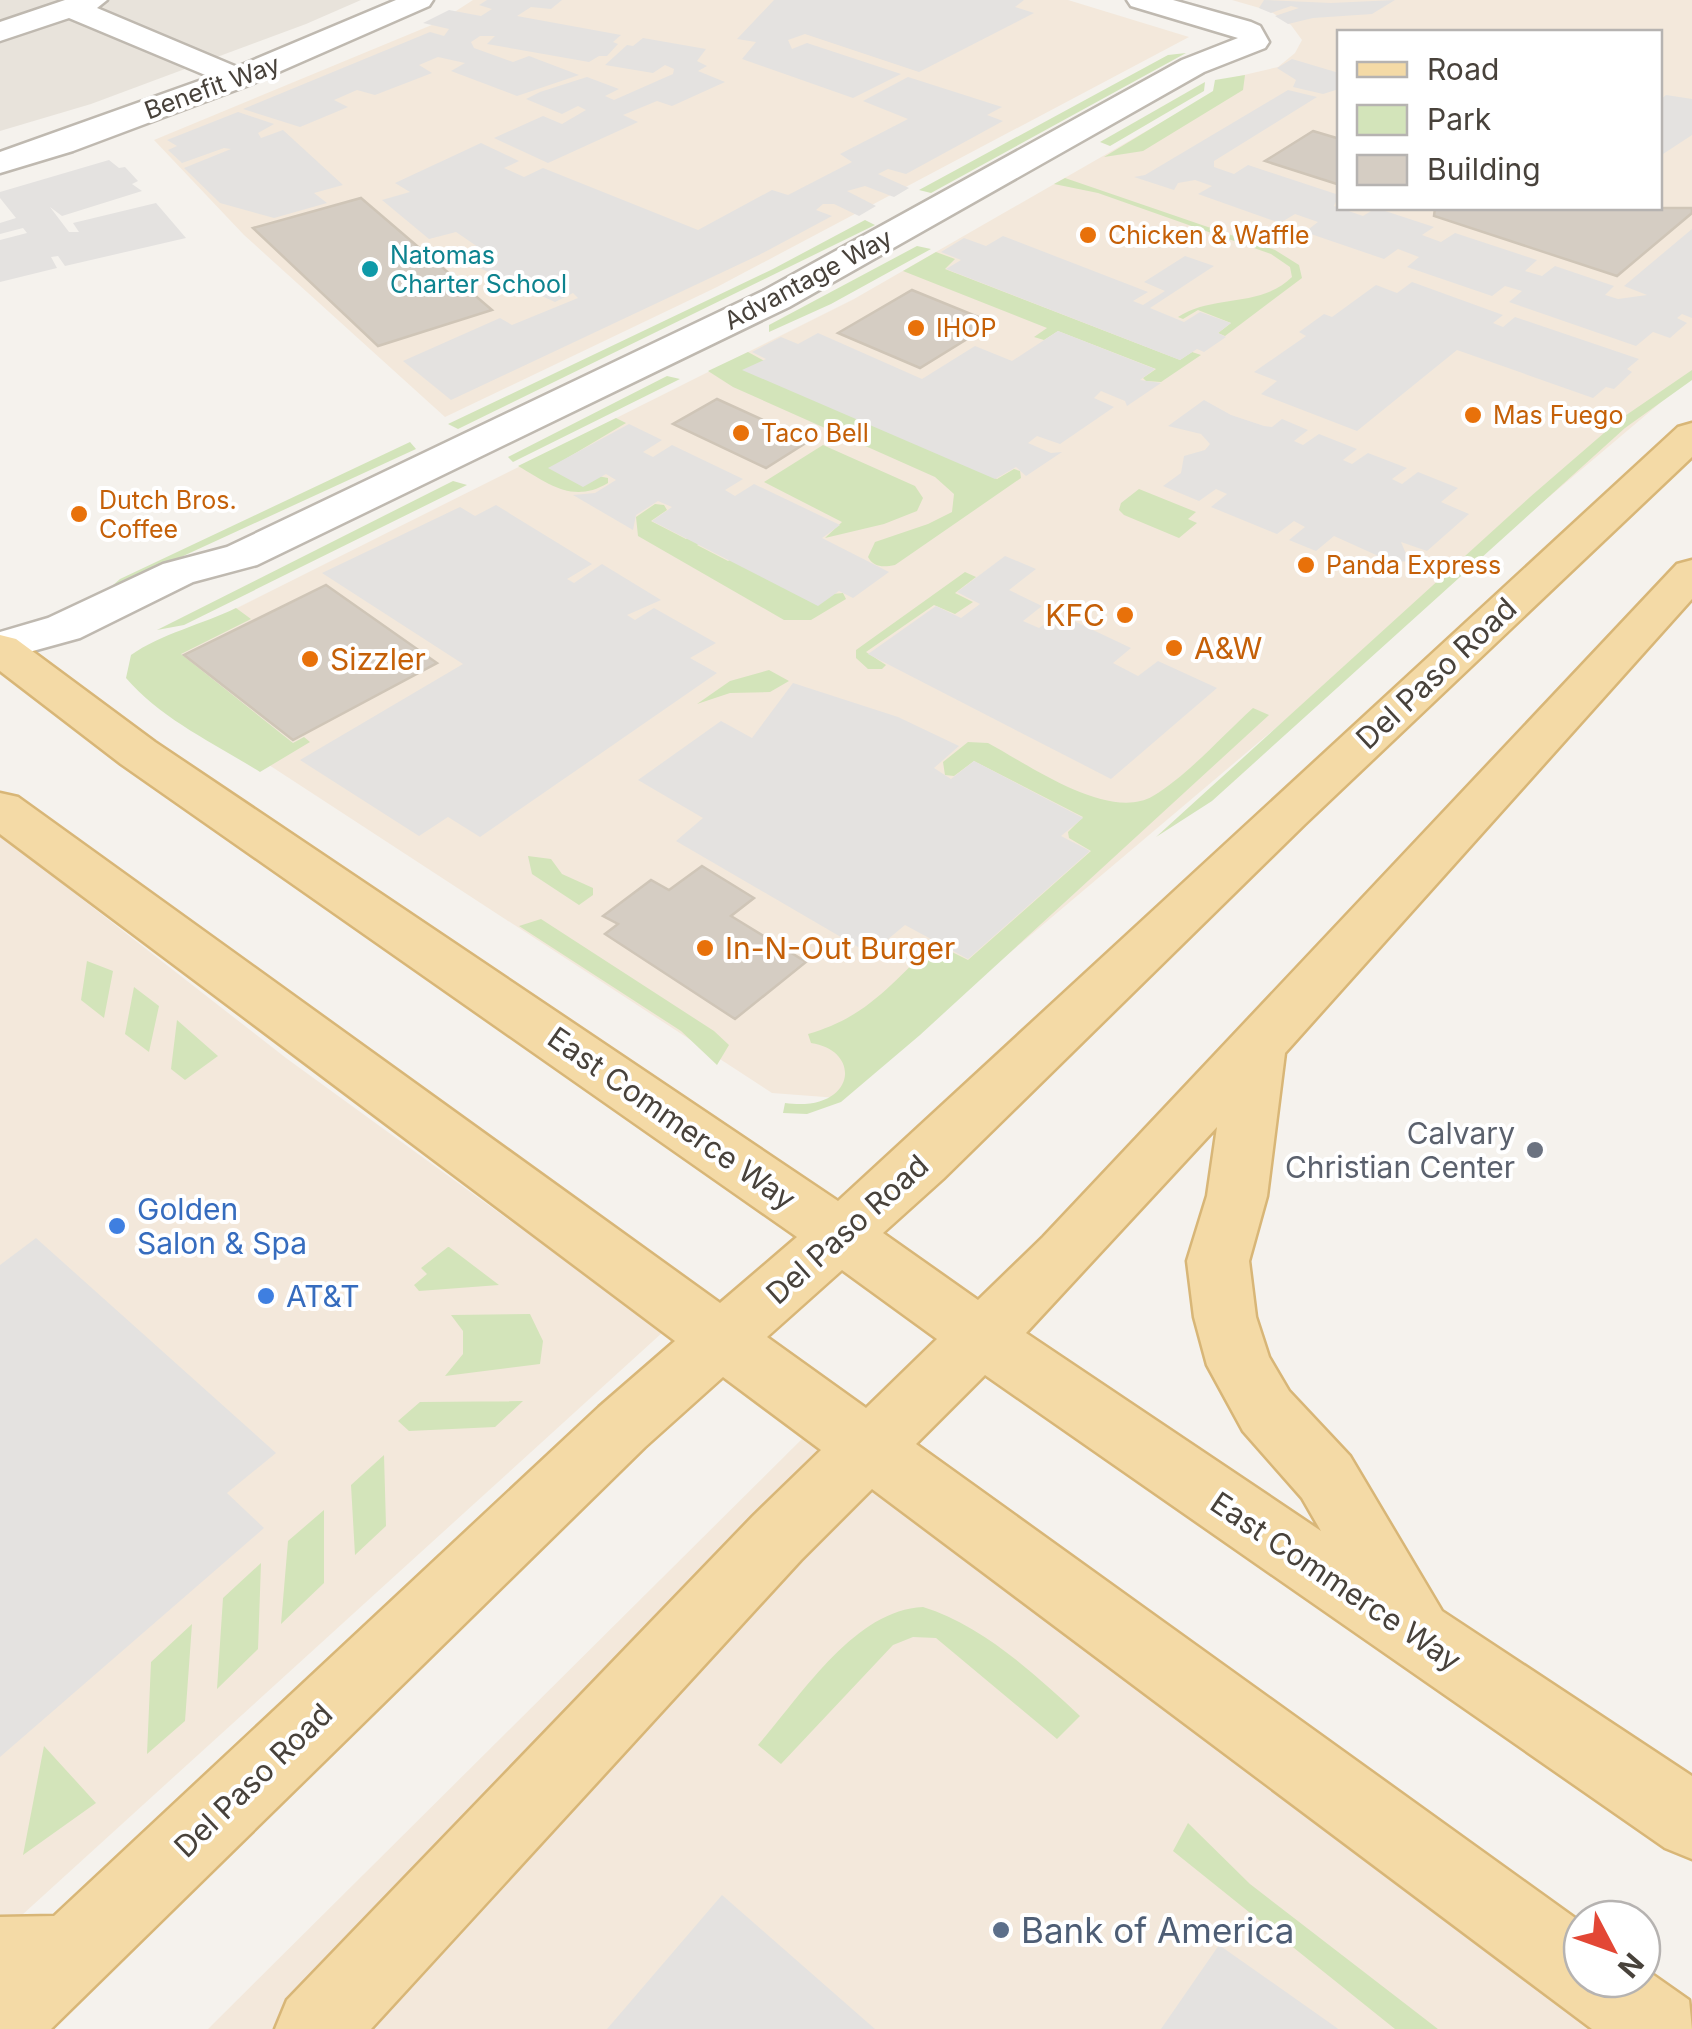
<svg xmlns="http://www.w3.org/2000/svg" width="1692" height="2029" viewBox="0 0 1692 2029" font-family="Inter,sans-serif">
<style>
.residential{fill:#e8e3db}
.commercial{fill:#f3e8db;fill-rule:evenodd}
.green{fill:#d3e4ba}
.parking{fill:#e4e2e0}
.building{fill:#d5cdc3;stroke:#cfc5b7;stroke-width:2.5}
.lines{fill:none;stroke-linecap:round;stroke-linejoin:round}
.minor-casing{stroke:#bfb9b0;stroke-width:5}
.major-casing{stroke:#d8b677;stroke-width:5}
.minor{fill:#fff;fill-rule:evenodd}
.major{fill:#f4daa6;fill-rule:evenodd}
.food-dot{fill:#e8710a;stroke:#fff;stroke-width:4}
.culture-dot{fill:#0f9aa8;stroke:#fff;stroke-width:4}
.worship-dot{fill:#6b7280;stroke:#fff;stroke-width:4}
.shop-dot{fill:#3f7fe0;stroke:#fff;stroke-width:4}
.service-dot{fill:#5c6f8a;stroke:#fff;stroke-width:4}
.labels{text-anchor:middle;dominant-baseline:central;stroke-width:8;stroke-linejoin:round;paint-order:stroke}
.far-street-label{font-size:25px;fill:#48423b;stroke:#fff}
.far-food-label{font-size:25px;fill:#c56008;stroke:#fff;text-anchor:start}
.far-culture-label{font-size:25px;fill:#0d838f;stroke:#fff;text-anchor:start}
.food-label{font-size:30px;fill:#c56008;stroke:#fff;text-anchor:start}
.street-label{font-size:30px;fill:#48423b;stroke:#fff}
.worship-label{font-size:30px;fill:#5b616d;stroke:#fff;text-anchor:end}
.shop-label{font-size:30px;fill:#366cbe;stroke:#fff;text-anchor:start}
.near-service-label{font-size:35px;fill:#4e5e75;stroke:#fff;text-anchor:start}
</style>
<rect width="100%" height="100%" fill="#f5f2ed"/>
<path class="residential" d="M0 0H361L306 24 91 104 0 131Z"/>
<path class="commercial" d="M473 0H1068L1189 37 717 287 445 417 244 235 154 140 439 22Z
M1232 0H1692V376L838 1098 772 1093 131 675 133 660 854 299 1216 91 1218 81 1278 67 1295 53 1302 40 1291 25 1270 11ZM1340 32H1660V208H1340Z
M0 829 64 885 286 1058 663 1332 0 1935Z
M811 1430 1595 2029H208Z"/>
<path class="green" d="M1186 53 931 193 919 190 1168 55Z
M1245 75 1243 90 1143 151 1104 157 1213 91 1215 80Z
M1205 82 1204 91 1110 146 1100 142Z
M1065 178 1275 250 1299 265 1302 278 1225 336 1218 333 1231 323 1198 310 1183 319 1178 317C1212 294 1261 308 1292 277L1290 267 1271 254 1098 193 1054 184Z
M865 220 875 225 458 429 448 424 773 269Z
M917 246 931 249 831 304 769 332V325Z
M936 252 955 259 945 269 1180 360 1192 352 1201 355 1161 382 1146 381 1143 378 1156 369 1058 331 1044 340 1034 337 1047 328 903 271Z
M748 352 924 447 997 479 1014 469 1020 471 1021 478 895 565C884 567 874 568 868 557L875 542 928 524 952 512 954 494 935 477 733 387 708 371Z
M1692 370V380L1625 428 1212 801 1156 837 1530 497 1619 420Z
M667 376 680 379 513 462 508 457Z
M616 418 626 423 552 467 608 478V483C573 504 549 484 518 466Z
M410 442 416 449 105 592 120 579Z
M823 445 915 486 923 498 917 511 884 524 825 538 842 522 764 482Z
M453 481 467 485 184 625 157 630Z
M1139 489 1196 512 1188 519 1197 523 1179 538 1124 515 1119 510 1121 503Z
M655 504 664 505 667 510 651 521 686 539 704 528 714 533 697 545 728 561 747 550 832 594 843 593 846 599 811 620H784L638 536 636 517Z
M965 572 976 577 955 593 973 602 955 614 934 605 866 652 886 665 882 669H868L856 658V650Z
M236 608 251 619 181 654 293 743 304 737 310 742 260 772C214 743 161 719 126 678L131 655C161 634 203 624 236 608Z
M769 670 789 681 770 692 730 693 697 704 730 681Z
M1253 708 1269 715 920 1035 841 1102 807 1114 783 1113 785 1103C855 1113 864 1051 811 1043L808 1034C867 1017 891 984 934 943L968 960 1091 851 1069 838 1068 832 1083 817 974 761 954 776 945 775 943 762 968 742 988 743C1029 765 1109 822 1153 796 1187 776 1223 735 1253 708Z
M528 856 551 859 562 874 593 888V895L579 905 532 874Z
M541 919 714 1031 729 1045 717 1065 681 1031 519 926Z
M87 961 113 971 104 1018 81 1000Z
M134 987 159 1006 149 1052 125 1034Z
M177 1020 218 1056 185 1080 171 1069Z
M448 1247H449L499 1285 419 1291 414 1285 427 1274 421 1268Z
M530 1314 543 1341 540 1364 445 1376 463 1354V1331L451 1315Z
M523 1401 495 1427 409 1431 398 1421 420 1402Z
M384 1455 386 1526 355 1555 351 1485Z
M324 1510V1583L281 1624 288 1541Z
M261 1563 258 1649 217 1689 223 1598Z
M923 1607C982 1625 1036 1675 1080 1716L1057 1739 936 1638 913 1637 893 1645 781 1764 758 1745C801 1696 854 1610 923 1607Z
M192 1624 185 1721 147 1754 151 1662Z
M44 1746 96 1803 23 1855Z
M1188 1823 1250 1884 1438 2029H1395L1173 1851Z"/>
<path class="parking" d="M487 0H562L551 9 531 7 517 16 621 35 613 42 618 44 607 56H599L589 62 487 44 495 36H480L471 42 474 48 513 62 529 56 579 75 517 96 451 71 465 63 438 57 419 65 432 73 375 95 357 90 334 100 348 107 300 127 243 109 430 32 444 36 449 29 423 23 449 10 481 16 492 9 479 5Z
M774 0H1024L1015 7 1034 13 919 72 805 34 788 40 792 49 807 43 901 74 853 98 742 59 756 42 737 39Z
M1264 0 1331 3 1395 0 1372 14 1313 18 1288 24 1275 16 1299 8 1291 6 1271 13 1259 8Z
M643 38 706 49 697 61 707 66 698 71 725 82 672 106 657 101 623 115 638 122 548 163 494 138 543 116 562 124 586 110 578 106 562 114 526 99 540 92 587 77 619 89 605 96 614 100 673 74 674 69 665 65 653 73 605 65 627 45 633 46Z
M1292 59 1339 73V89L1323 94 1293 87 1296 80 1277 68Z
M908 77 1002 107 987 115 1003 121 906 174 888 169 878 174 909 188 894 197 865 186 847 191 876 206 859 216 834 204H823L816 210 832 216 759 255 451 400 403 361 500 318 512 325 578 298 573 293 555 302 460 259 481 249 456 232 429 239 382 200 410 192 395 183 481 143 519 161 504 168 524 177 543 168 698 230 772 190 788 195 852 162 840 154 908 119 863 101Z
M1288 90 1317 97 1214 161V167L1234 174 1248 165 1339 195 1334 206 1363 216 1376 208 1434 227 1422 235 1441 242 1455 233 1537 260 1525 271 1542 276 1555 266 1614 286 1605 295 1618 299 1647 295 1624 286 1692 229V318L1682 314 1677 318 1687 323 1670 338 1653 332 1636 346 1509 302 1522 291 1505 286 1492 296 1407 267 1419 257 1398 249 1384 259 1305 232 1318 222 1295 214 1280 223 1198 194 1212 186 1195 180 1178 183 1174 190 1134 177 1145 175Z
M1666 95 1692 99V135L1660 156V100Z
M238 112 274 124 258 133 261 138 283 130 343 185 314 193 327 203 274 218 220 203 184 168 231 149 224 148 182 163 168 150 177 146 167 140Z
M109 160 119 168 125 167 138 181 132 184 142 191 62 216 50 207 69 232H79L73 223 156 203 186 238 65 266 58 256 51 257 57 268 0 282V240L27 233 23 228 0 234V223L16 218 0 198V192Z
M1003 236 1148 292 1133 301 1143 305 1165 291 1144 282 1185 256 1214 266 1150 308 1184 322 1200 312 1231 323 1218 333 1226 337 1204 352 1197 349 1180 360 946 269 961 260 941 252 964 238 986 246Z
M1412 282 1503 315 1493 323 1503 327 1515 317 1639 359 1627 369 1632 372 1614 389 1606 387 1593 398 1457 350 1357 431 1261 394 1277 381 1254 372 1306 336 1299 332 1324 314 1332 317 1376 285 1397 293Z
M1058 331 1155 369 1140 380 1161 383 1127 406 1125 401 1101 391 1094 398 1114 407 1060 444 1037 436 1028 443 1051 453 1062 452 1026 476 1016 467 995 479 742 370 766 359 752 352 781 337 798 344 818 333 922 379 975 346 1012 361Z
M1204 400 1231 415 1264 426 1272 427 1282 419 1308 430 1294 441 1303 445 1319 434 1357 449 1343 460 1352 464 1368 453 1407 468 1392 479 1402 484 1418 472 1458 488 1441 502 1469 514 1427 551 1401 542 1409 561 1385 563V559L1334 536 1316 551 1289 540 1305 527 1294 521 1277 534 1211 507 1227 494 1216 489 1199 501 1163 486 1181 473 1184 456 1205 450 1210 444 1201 434 1168 426Z
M629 424 662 440 643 452 653 457 672 445 743 479 725 490 735 496 754 484 840 525 822 538 889 572 853 598 839 591 818 606 652 521 672 507 658 501 636 515 633 530 573 495 595 493 616 480 606 474 583 487 548 468Z
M496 505 592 564 567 579 574 583 602 564 661 600 627 615 635 620 654 608 716 643 690 658 717 673 480 837 448 817 419 836 300 760 463 664 322 573 460 507 475 516Z
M1005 556 1036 569 1009 590 1042 606 1023 621 1039 628 1059 614 1131 648 1113 663 1138 676 1158 661 1217 688 1111 779 868 654 936 606 961 618 980 604 957 592Z
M793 683 898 717 959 746 934 768 951 779 974 761 1083 818 1061 836 1090 851 968 959 905 925 870 954 676 841 703 818 638 780 721 721 752 738Z
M36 1238 276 1453 227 1493 264 1528 0 1757V1265Z
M722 1895 875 2029H607Z
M1219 1945 1337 2028 1338 2029H1161Z"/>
<path class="building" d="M1313 131 1340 139V185L1265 161Z
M361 198 492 310 378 346 253 228Z
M1435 208H1692V213L1617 276 1434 216Z
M912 290 993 323 920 368 838 333Z
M717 399 809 441 766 468 673 424Z
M326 585 437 663 293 740 184 655Z
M702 866 754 898 731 916 806 962 735 1019 605 934 618 924 603 916 651 880 669 890Z"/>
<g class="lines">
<defs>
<path id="minor" d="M65 0H107L97 8 237 67 396 0H433L429 6 249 85 73 151 0 173V152L210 77 69 18 0 41V22Z
M1127 0H1173L1251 22 1260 26 1269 42 1265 48 1204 72 789 307 257 565 193 582 80 638 0 660V632L48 618 163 564 227 547 763 291 1182 60 1238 38 1131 6Z"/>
<path id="major" d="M1692 423V457L1305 824 943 1179 883 1233 978 1300 1043 1237 1677 564 1692 560V599L1285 1053 1267 1196 1249 1261 1256 1317 1269 1357 1289 1391 1350 1456 1442 1611 1692 1776V1859L1665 1848 985 1375 916 1444 1582 1923V1979H1642V1967L1689 2000 1692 2029H1592L872 1489 801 1560 371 2029H275L287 2000 753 1516 821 1450 723 1377 645 1447 51 2029H0V1917L54 1916 599 1407 675 1341 0 834V793L18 797 720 1303 797 1237 121 764 0 671V635L16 639 155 742 838 1201 1678 427ZM1217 1127 1207 1196 1187 1261 1194 1317 1207 1365 1243 1431 1302 1498 1321 1531 1026 1333ZM842 1270 937 1339 866 1408 767 1337Z"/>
</defs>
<use href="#minor" class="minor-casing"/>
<use href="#major" class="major-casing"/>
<use href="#minor" class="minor"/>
<use href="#major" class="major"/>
</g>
<g class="food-dot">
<circle cx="1088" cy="235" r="10"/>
<circle cx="916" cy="328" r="10"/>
<circle cx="1473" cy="415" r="10"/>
<circle cx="741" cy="433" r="10"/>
<circle cx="79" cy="514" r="10"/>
<circle cx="1306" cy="565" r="10"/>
<circle cx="1125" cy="615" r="10"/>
<circle cx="1174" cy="648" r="10"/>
<circle cx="310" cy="659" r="10"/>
<circle cx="705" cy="948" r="10"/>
</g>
<circle class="culture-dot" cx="370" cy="269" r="10"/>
<circle class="worship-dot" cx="1535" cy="1150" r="10"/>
<g class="shop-dot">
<circle cx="117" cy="1226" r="10"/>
<circle cx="266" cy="1296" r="10"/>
</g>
<circle class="service-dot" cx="1001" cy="1930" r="10"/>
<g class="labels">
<g class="far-street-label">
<text transform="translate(212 87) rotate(-20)">Benefit Way</text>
<text transform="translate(808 279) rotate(-28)">Advantage Way</text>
</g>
<g class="far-food-label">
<text x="1108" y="235">Chicken &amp; Waffle</text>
<text x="936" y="328">IHOP</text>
<text x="1493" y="415">Mas Fuego</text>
<text x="761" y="433">Taco Bell</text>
<text x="99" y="500">Dutch Bros.<tspan x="99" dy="29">Coffee</tspan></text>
<text x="1326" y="565">Panda Express</text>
</g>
<g class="far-culture-label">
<text x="390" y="255">Natomas<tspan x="390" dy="29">Charter School</tspan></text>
</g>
<g class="food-label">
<text x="1105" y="615" text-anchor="end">KFC</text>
<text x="1194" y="648">A&amp;W</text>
<text x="330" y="659">Sizzler</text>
<text x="725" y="948">In-N-Out Burger</text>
</g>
<g class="street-label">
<text transform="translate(1436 673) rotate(-43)">Del Paso Road</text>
<text transform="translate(672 1118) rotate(35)">East Commerce Way</text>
<text transform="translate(847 1229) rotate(-42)">Del Paso Road</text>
<text transform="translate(1336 1581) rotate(34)">East Commerce Way</text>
<text transform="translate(253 1780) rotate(-44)">Del Paso Road</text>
</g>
<g class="worship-label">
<text x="1515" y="1133">Calvary<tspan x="1515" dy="34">Christian Center</tspan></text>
</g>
<g class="shop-label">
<text x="137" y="1209">Golden<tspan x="137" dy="34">Salon &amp; Spa</tspan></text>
<text x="286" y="1296">AT&amp;T</text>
</g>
<g class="near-service-label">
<text x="1021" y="1930">Bank of America</text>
</g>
</g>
<rect x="1337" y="30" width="325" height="180" fill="#ffffff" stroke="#b6b3b1" stroke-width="2.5"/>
<rect x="1357" y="62" width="50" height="15" fill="#f4daa6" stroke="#b6b3b1" stroke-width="2.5"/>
<text x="1427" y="80" font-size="30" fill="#48423b">Road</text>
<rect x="1357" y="105" width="50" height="30" fill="#d3e4ba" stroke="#b6b3b1" stroke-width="2.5"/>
<text x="1427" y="130" font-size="30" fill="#48423b">Park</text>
<rect x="1357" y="155" width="50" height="30" fill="#d5cdc3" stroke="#b6b3b1" stroke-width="2.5"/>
<text x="1427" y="180" font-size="30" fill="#48423b">Building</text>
<g transform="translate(1612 1949) rotate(131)"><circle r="48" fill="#ffffff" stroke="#b6b3b1" stroke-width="2.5"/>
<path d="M0-8L18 38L0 25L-18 38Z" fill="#e34735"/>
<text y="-15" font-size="28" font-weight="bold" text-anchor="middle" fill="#48423b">N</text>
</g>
</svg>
